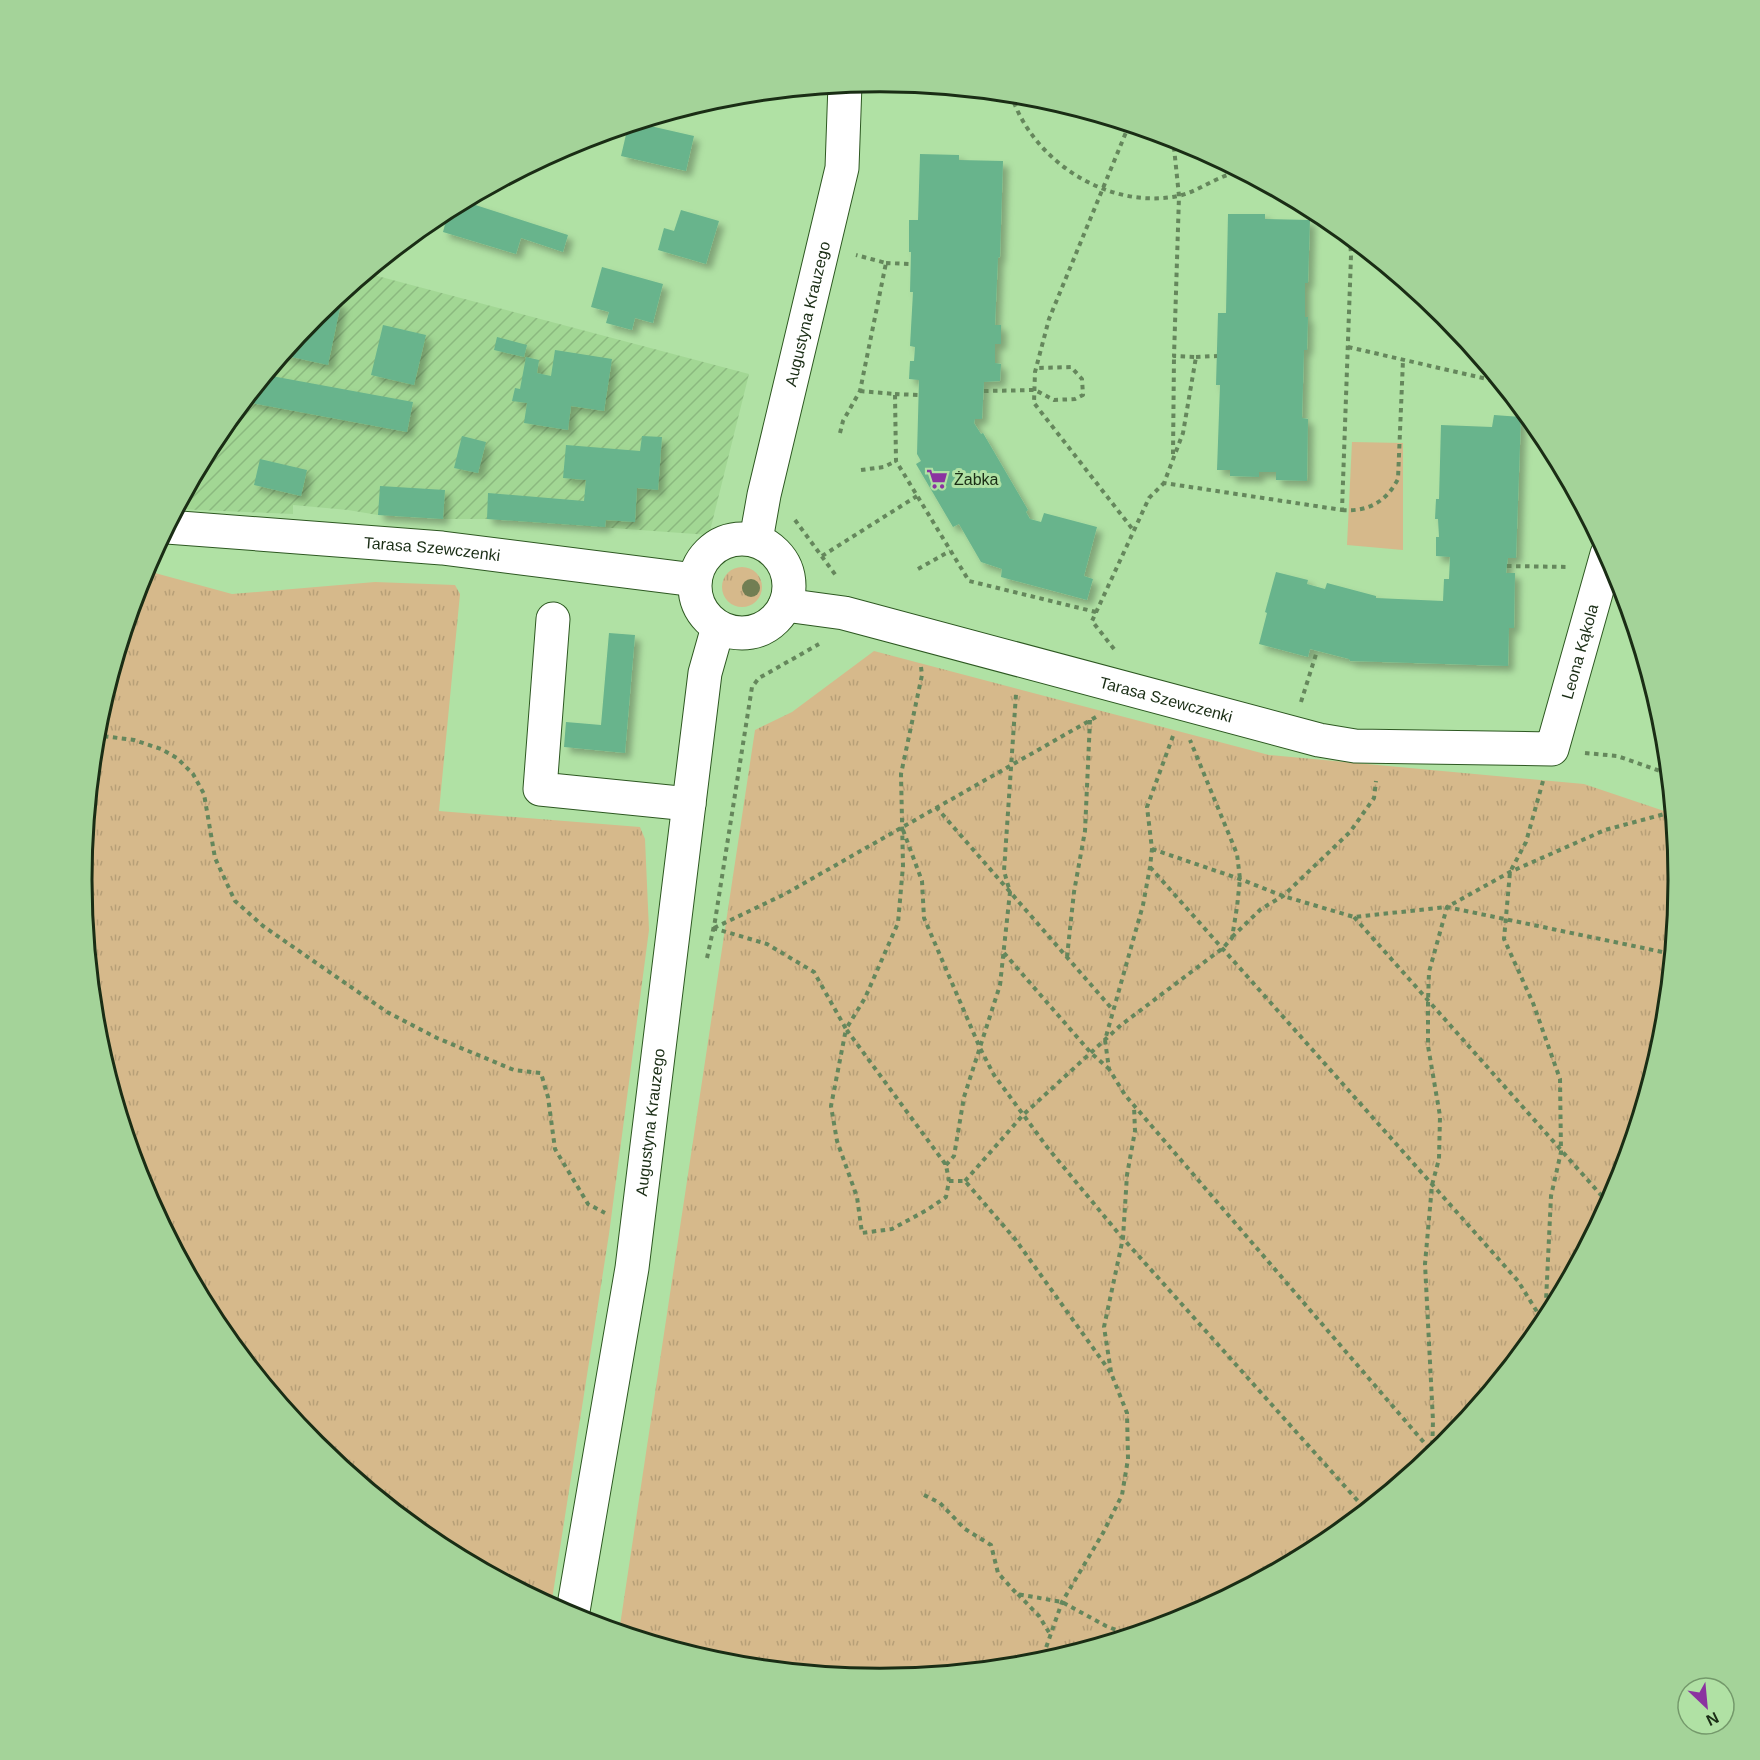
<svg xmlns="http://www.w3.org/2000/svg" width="1760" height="1760" viewBox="0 0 1760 1760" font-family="Arial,sans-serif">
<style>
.industrial{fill:url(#industrial-furrows)}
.grass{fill:url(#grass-tufts)}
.green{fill:#d6b98b}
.building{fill:#68b48c;filter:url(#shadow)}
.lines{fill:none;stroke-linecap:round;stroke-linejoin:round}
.minor-casing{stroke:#2d5821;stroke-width:35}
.path{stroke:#65875c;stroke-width:4;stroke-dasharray:4.5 4.5;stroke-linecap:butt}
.minor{stroke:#fff;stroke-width:33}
.tree{fill:#717e53}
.labels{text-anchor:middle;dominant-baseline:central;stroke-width:6;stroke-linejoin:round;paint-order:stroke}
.street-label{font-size:16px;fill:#1a2d15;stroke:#b0e1a4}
.poi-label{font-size:16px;fill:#1a2d15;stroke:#b0e1a4;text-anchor:start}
.rim{fill:none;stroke:#1a2d15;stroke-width:3}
</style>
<defs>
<pattern id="industrial-furrows" width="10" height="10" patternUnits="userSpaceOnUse" patternTransform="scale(1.5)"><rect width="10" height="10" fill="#a2d794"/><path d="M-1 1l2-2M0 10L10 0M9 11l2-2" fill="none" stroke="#8bb97f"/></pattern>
<pattern id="grass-tufts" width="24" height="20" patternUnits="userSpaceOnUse" patternTransform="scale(1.5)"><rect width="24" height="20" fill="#d6b98b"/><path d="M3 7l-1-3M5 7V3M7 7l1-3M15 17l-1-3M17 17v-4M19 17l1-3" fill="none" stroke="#b79f77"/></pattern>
<filter id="shadow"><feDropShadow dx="5.5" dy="5.5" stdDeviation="3" flood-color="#0004"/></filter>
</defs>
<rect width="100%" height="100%" fill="#b0e1a4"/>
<path class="industrial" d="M366 273 749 374 709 535 487 519H443L378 515 348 510 293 505V514L177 509 216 436 315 315Z"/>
<path class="grass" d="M722 587a20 20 0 1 1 40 0a20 20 0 1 1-40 0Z
M144 570 232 594 375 582 455 585 460 594 439 811 640 827 645 839 649 930 609 1234 551 1606 436 1544 315 1445 215 1324 142 1185 96 1036 81 880 96 724Z
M874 651 1269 755 1584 784 1673 814 1679 880 1664 1036 1618 1186 1544 1324 1445 1445 1324 1545 1185 1618 1036 1664 880 1679 724 1664 619 1632 755 730 792 712Z"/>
<path class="green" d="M1352 442 1403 443V550L1347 545Z"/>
<path class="building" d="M637 123 694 136 686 171 621 156 628 126Z
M920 154 959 155V160L1003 161 1000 257 998 258 995 325H1001V344H995V363L1001 364 1000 381 984 382 982 419H975L974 423 981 434 983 433 1028 510 1026 512 1030 519 1041 522 1044 513 1097 527 1084 576 1093 579 1087 600 1001 577 1002 569 981 562 959 524 953 527 916 464 921 461 917 454 919 380 909 379 910 361H914L915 347 910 346 913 292H910L911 252H909V220H918Z
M463 201 568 235 563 252 521 238 516 254 443 232 449 209Z
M681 210 719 221 706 264 658 250 664 228 674 231Z
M1228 214H1265V219L1310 220 1308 283H1305V317H1308L1307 350H1304L1302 418 1308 419 1307 481 1276 480V472H1259V477L1230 476V470H1217L1220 385H1216L1218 313H1226Z
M602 267 663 284 653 323 635 318 632 330 606 323 609 312 591 307Z
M332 301 341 303 328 365 282 355 315 315Z
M383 325 426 335 414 385 371 375Z
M497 337 527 345 524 357 494 350Z
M555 350 612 359 604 411 571 406 568 430 524 423 527 403 512 401 515 388 520 389 526 357 539 360 537 373 551 376Z
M266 375 413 402 407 432 246 402 247 398Z
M1494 415 1521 417 1516 558H1508L1506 573H1515L1514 628H1509L1508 666 1350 661 1349 659 1310 649 1308 657 1259 644 1267 613 1265 612 1276 572 1308 580 1307 584 1325 589 1327 583 1376 596V598L1443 601 1444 579H1449L1450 557 1436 556V537H1439L1438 519H1435L1436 499H1439L1441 425 1492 427Z
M462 436 486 442 478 473 454 468Z
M642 436 662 437 658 490 637 488 635 522 606 520 605 527 487 519 488 493 584 501 586 480 563 478 566 445 640 451Z
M260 459 307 470 301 496 254 485Z
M380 486 445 490 443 519 378 515Z
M609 633 635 635 625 753 564 747 566 722 601 725Z"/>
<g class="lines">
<defs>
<g id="minor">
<path id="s1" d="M167 527 442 548 695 580"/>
<circle cx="742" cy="586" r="47"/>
<path id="s2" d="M756 540 764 495 842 168 845 84"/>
<path id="s3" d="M785 605 844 613 1319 740 1355 746 1552 749 1607 554"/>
<path d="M553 619 540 789 689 804"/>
<path id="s4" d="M572 1617 632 1268 705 673 718 627"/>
</g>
</defs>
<use href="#minor" class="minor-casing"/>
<path class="path" d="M1011 94C1032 161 1108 210 1178 196 1201 191 1218 174 1242 172
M1129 125 1049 319 1035 372 1034 403 1134 531
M1173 138 1179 196 1174 356 1196 357 1183 433 1164 483 1342 510 1351 256 1350 237
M886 263 910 264
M1348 347 1500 382
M1196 357 1217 356
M860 391 895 394 896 461 969 581 1096 612
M984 391 1035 390 1054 400 1075 399 1083 395 1082 379 1071 367 1036 368
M895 394 918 395
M840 433 843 421 860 391 886 263 856 255
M1173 454 1174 356
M861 470 884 467 896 461
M1342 510C1368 512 1386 502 1398 479L1403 360
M795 520 837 577
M822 556 917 496
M1507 566 1569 567
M918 569 950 551
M1114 649 1092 621 1149 498 1164 483
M1301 702 1317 651
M95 735 134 740 161 749 177 758 193 774 204 794 215 858 235 901 263 926 387 1012 437 1038 514 1070 541 1073 548 1097 555 1149 588 1204 605 1213
M1173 736 1147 807 1152 849 1150 867 1143 905 1105 1040 1109 1069 1125 1095 1433 1453
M1585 753 1617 756 1669 774
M1543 781 1526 842 1510 872 1504 939 1533 1003 1560 1079 1561 1152 1551 1196 1545 1322
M936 807 1113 1010
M903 830 922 881 924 918 980 1048 994 1075 1047 1147 1119 1234 1366 1510
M1152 849 1240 879 1283 896 1354 917 1447 907 1672 954
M1150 867 1518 1281 1544 1323
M1354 917 1609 1204
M713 928 767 944 814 972 846 1029 831 1106 837 1141 857 1197 862 1233 892 1229 927 1210 946 1197 949 1181 946 1165 846 1029 865 998 898 923 903 866 901 774 922 675 921 667
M714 928 785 894 1096 717
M1232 937 1261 909 1283 896 1350 832 1374 798 1376 781
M1004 953 1091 1053 1109 1069
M1067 957 1074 892 1085 831 1090 720
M707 958 715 921 752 687 759 678 768 673 819 644
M946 1165 954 1156 964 1097 1000 985 1010 892 1004 871 1016 694
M949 1181H965L1015 1239 1111 1373 1127 1413 1128 1459 1122 1495 1103 1533 1062 1602 1041 1662
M965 1181 1023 1115 1121 1025 1223 948 1232 938 1237 907 1240 879 1237 854 1190 740
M1111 1372 1104 1327 1123 1238 1127 1175 1135 1131 1134 1106
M1432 1454 1433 1421 1425 1264 1432 1185 1439 1159 1440 1116 1428 1046V1001L1429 972 1447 907 1510 872 1605 830 1672 812
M924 1495 940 1503 965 1529 991 1545 998 1573 1017 1594 1062 1602 1106 1626 1129 1635
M1018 1594 1039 1616 1050 1634"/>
<use href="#minor" class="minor"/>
</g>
<circle class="tree" cx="751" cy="588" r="9"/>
<defs>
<symbol id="supermarket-bare" viewBox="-9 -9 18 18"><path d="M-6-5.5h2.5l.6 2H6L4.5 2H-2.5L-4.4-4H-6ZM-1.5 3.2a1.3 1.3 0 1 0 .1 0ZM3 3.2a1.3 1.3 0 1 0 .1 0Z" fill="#8b33a0" stroke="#b0e1a4" stroke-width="2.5" paint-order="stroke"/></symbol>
</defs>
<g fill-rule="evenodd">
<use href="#supermarket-bare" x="922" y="464" width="30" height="30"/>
</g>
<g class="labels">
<g class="street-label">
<text stroke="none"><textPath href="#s2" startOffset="232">Augustyna Krauzego</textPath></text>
<text stroke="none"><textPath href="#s1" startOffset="266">Tarasa Szewczenki</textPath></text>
<text stroke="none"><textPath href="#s3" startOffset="886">Leona Kąkola</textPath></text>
<text stroke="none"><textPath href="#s3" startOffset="393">Tarasa Szewczenki</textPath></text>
<text stroke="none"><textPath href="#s4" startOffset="501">Augustyna Krauzego</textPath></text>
</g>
<g class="poi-label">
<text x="954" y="479">Żabka</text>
</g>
</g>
<path d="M0 0H1760V1760H0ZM92 880a788 788 0 1 1 1576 0a788 788 0 1 1-1576 0Z" fill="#a4d399" fill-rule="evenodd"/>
<path class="rim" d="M92 880a788 788 0 1 1 1576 0a788 788 0 1 1-1576 0Z"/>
<g transform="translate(1706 1706) rotate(154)"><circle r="28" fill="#b0e1a4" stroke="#74996b" stroke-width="1.5"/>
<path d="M0-4.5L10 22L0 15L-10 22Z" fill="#8b33a0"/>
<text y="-9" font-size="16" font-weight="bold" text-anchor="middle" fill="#1a2d15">N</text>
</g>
</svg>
